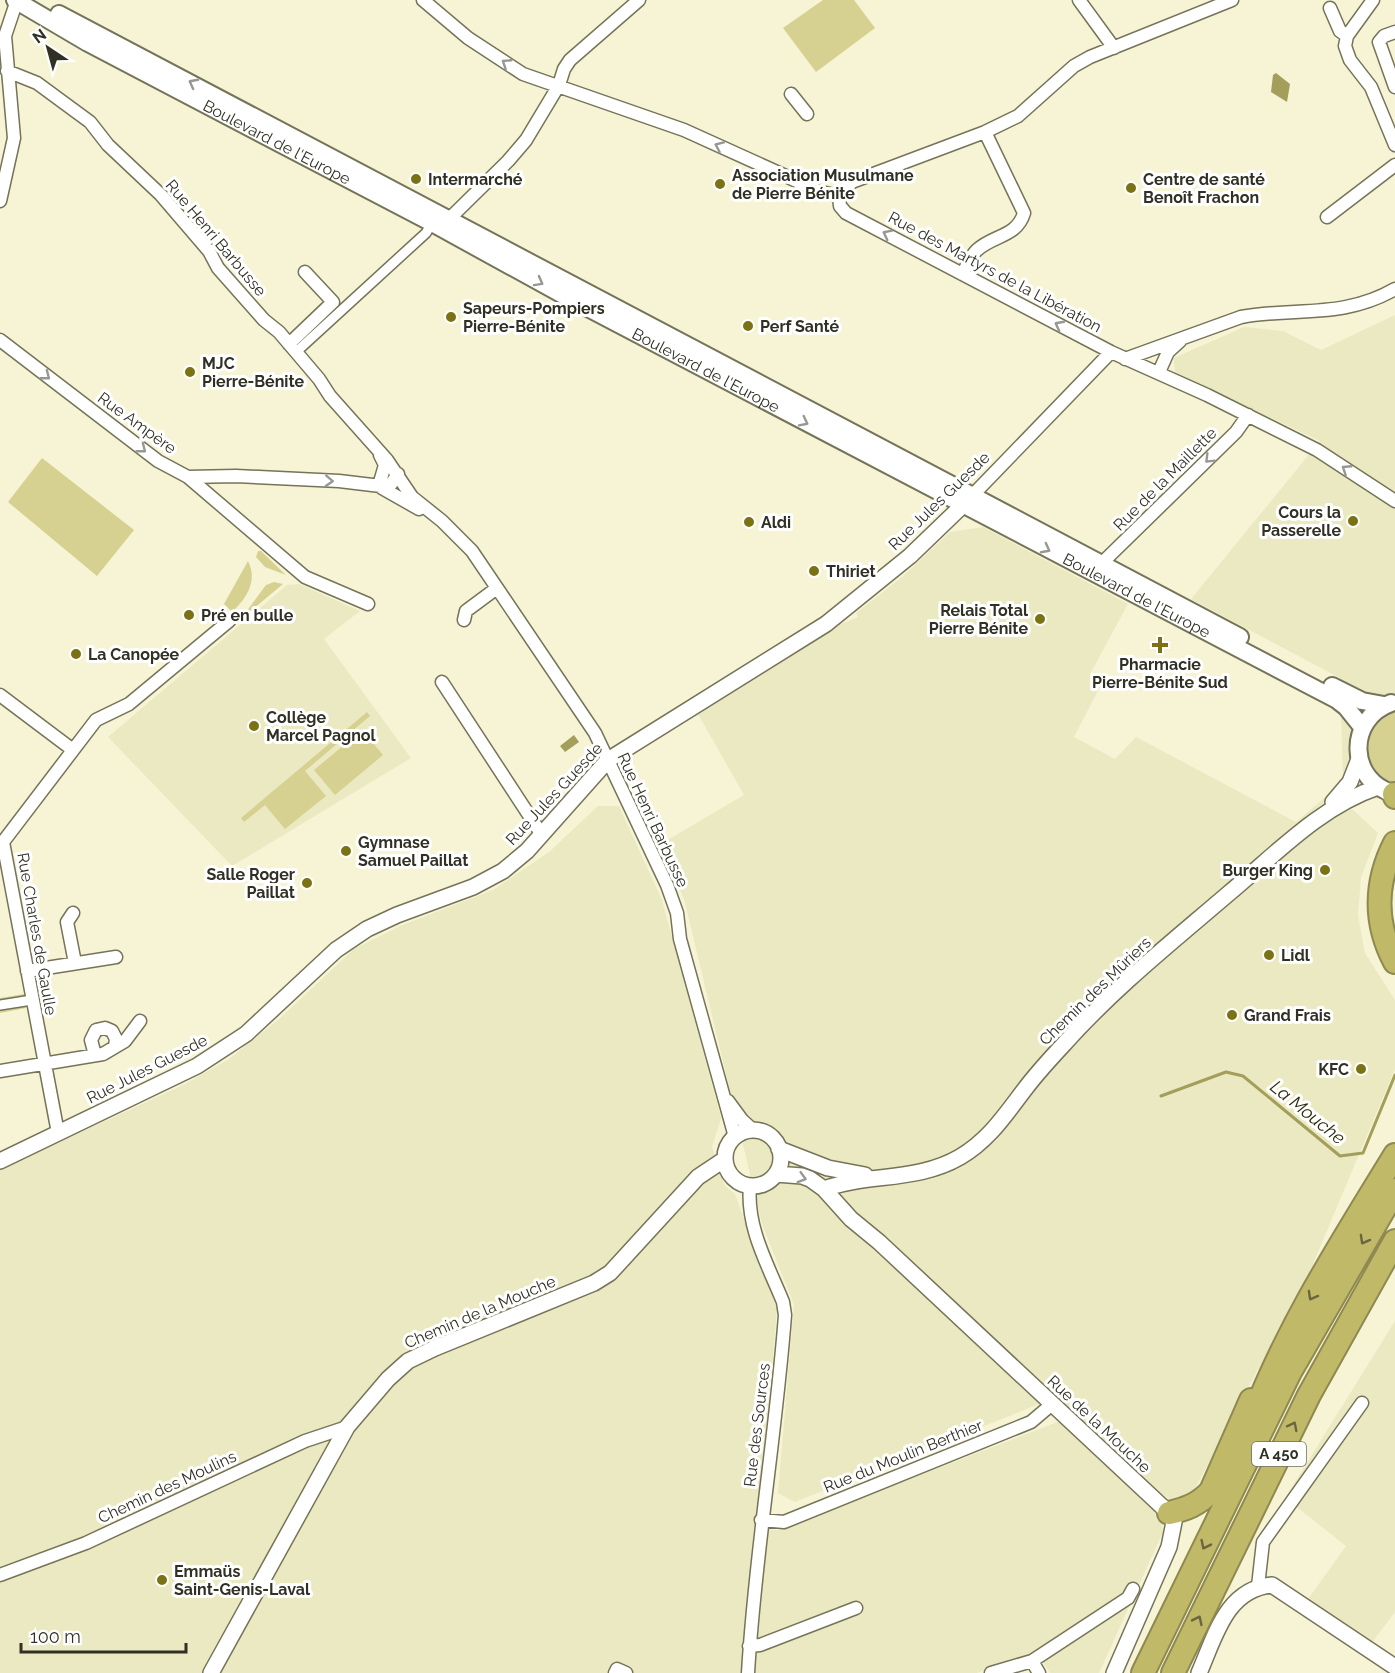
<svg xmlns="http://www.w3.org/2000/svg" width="1395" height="1673" viewBox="0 0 1395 1673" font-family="Raleway,sans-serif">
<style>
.built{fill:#ebe9c2}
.green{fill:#d6d190}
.water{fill:#a49e5b}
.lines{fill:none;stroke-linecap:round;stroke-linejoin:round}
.stream{stroke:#a49e5b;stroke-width:3}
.pedestrian-casing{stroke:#757358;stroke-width:12}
.minor-casing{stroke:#757358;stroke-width:15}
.tertiary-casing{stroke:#757358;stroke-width:18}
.secondary-casing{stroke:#757358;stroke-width:20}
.motorway-casing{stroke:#8e8951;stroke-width:26}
.pedestrian{stroke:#fff;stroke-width:9}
.minor{stroke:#fff;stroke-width:12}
.tertiary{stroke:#fff;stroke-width:15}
.secondary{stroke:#fff;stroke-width:16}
.motorway{stroke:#c0b968;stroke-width:22}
.oneway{stroke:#989892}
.oneway2{stroke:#6a6740}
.poi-dot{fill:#7a7213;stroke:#fff;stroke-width:2}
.labels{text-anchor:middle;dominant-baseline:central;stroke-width:6;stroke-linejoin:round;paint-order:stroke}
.shield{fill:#fff;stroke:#6f6e66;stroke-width:1.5}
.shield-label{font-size:15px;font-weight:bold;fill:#313025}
.street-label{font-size:16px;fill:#313025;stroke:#fff}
.poi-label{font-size:16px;font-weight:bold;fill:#313025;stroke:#fff;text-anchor:start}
.water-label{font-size:18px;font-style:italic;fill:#2d2a0b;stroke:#fff}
</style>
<rect width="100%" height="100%" fill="#f6f4d5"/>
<path class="built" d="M1395 315V800L1368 798 1350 807 1378 833 1361 877 1358 915 1365 953 1395 1000V1069L1310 1271 1190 1498 1177 1504 1137 1477 1054 1398 795 1502 778 1493 794 1305 762 1224 684 899 659 845 744 795 698 714 841 624 858 617 856 613 902 577 950 532 983 527 1128 604 1090 674 1103 681 1074 737 1115 759 1136 737 1296 822 1343 782 1340 678 1191 599 1320 441 1175 373 1174 358 1244 327 1283 331 1321 350Z
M299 584 360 611 324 639 411 758 232 866 108 737 287 585Z
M598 806H619L662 900 721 1118 712 1147 725 1186 735 1194 777 1309 764 1459 754 1530H778L1060 1421 1159 1511 1163 1532 1099 1673H1050L1036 1652 977 1673H0V1170L185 1084 229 1059 279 1019 354 949 400 926 493 890 549 852Z
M1395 1321V1612L1370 1645 1306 1602 1346 1546 1285 1498Z"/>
<path class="green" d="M823 0H854L875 28 816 72 783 28Z
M42 458 134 530 97 576 8 502Z
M258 551H261L286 575 265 567 256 557Z
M248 561C258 581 247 598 232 612L224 604Z
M274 582 283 584 240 620 266 585Z
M1395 708V788L1382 782 1365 760 1369 728Z
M367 712 370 716 305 771 326 796 285 829 265 805 244 822 241 818Z
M362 730 383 755 335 795 314 770Z
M24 994 26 1008 0 1013V998Z"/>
<path class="water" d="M1276 73 1290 84 1287 102 1271 92 1273 75Z
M574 735 579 742 565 752 560 746Z"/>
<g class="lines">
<path class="stream" d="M1161 1096 1226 1072 1243 1076 1340 1156 1363 1153 1395 1075"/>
<defs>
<path id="pedestrian" d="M296 352 426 233 432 223
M0 1005 32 1000"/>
<path id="minor" d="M423 0 468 38 523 74 684 130 821 192 839 196 840 206 846 213 1111 352 1207 395 1317 450 1395 501
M1079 0 1114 48
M1373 0 1347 36 1345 46 1350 60 1371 87 1395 145
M1330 8 1340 31 1347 36
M1395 32 1384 36 1379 42 1395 87
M7 71 37 83 90 122 108 145 161 195 209 251 218 268 264 320 279 332 319 379 330 396 387 460 412 497 442 521 472 551 595 733 667 885 677 913 680 939 735 1137
M791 94 807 114
M839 196 852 182 985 132 1018 116 1074 66 1090 57 1232 0
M0 201 14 138 5 36 17 0
M1327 217 1395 165
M443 225 508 161 526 140 559 85 564 69 570 60 639 0
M962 274C967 267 971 255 977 250 993 235 1017 237 1024 213L985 132
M0 340 158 461 188 477 236 476 339 481 389 487 398 474
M289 344 333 302 305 272
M1125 359 1241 317C1296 307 1343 319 1395 289
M1159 372 1168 352 1180 341
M380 455 385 465 380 482 382 488 419 509
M188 477 305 577 368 604
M968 500 1111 352
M1102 563 1236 432 1248 415
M464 620 466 611 497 588
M442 682 542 835
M0 695 73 750
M73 913 67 922 75 963
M27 971 116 957
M95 1055 91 1040 96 1030 105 1028 112 1031 116 1039 115 1046
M0 1071 103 1054 125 1041 140 1021
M728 1101 742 1120 753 1130
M58 1133 3 842 96 720 129 704 229 621
M761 1520 784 1522 1031 1422 1051 1405
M0 1575 86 1543 305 1441 347 1427
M1258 1586 1263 1542 1362 1403
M749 1646 760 1645 856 1608
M1032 1661 1039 1673
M615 1673 617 1669 626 1673
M748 1673C755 1553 776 1435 785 1315L783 1302C768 1265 746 1227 750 1186
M991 1673 1032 1661 1128 1598 1133 1589"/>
<path id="tertiary" d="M1333 802 1350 782 1359 759
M725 1158a28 28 0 1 1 56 0a28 28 0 1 1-56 0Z
M779 1149 828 1168 865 1175
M0 1161 197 1066 246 1034 336 950 367 929 397 915 473 887 503 871 527 851 608 760 826 624 910 556 964 504
M776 1174 802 1176 810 1179 824 1189 851 1219 879 1242 1169 1513 1174 1522 1169 1547 1114 1673
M824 1189C869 1173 917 1182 960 1157 989 1140 1005 1115 1025 1089 1037 1073 1050 1059 1064 1044 1113 989 1172 942 1228 894 1275 855 1319 807 1378 787
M211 1673 347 1427 388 1379 408 1361 435 1348 594 1283 610 1273 698 1177 725 1159
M1199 1673C1215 1637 1226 1589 1272 1585L1395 1667"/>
<g id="secondary">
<path id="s1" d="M15 0 88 43 432 223 565 296 1337 700 1346 707 1362 727"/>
<path d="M59 14 1240 637"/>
<path d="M1332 686 1362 701 1384 705"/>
<path d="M1391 703C1346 719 1348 782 1395 794"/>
</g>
<path id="motorway" d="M1394 794 1395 797
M1395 843C1375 882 1374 923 1395 962
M1252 1420C1287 1327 1343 1240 1395 1155
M1169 1513C1186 1509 1198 1505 1211 1491L1251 1400
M1143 1673 1290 1372 1395 1190
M1173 1673 1309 1395 1395 1241"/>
</defs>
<use href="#pedestrian" class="pedestrian-casing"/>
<use href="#minor" class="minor-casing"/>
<use href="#tertiary" class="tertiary-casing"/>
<use href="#secondary" class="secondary-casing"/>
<use href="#motorway" class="motorway-casing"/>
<use href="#pedestrian" class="pedestrian"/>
<use href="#minor" class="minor"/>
<use href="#tertiary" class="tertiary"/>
<use href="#secondary" class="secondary"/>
<use href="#motorway" class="motorway"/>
</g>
<defs><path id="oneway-chevron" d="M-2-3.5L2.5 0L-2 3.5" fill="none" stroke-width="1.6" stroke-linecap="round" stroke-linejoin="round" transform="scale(1.5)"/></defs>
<g class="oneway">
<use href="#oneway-chevron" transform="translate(506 63) rotate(-147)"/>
<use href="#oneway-chevron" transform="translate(193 83) rotate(-152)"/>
<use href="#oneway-chevron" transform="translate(719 146) rotate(-156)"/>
<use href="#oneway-chevron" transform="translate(887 234) rotate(-153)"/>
<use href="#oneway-chevron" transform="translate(539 282) rotate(29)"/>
<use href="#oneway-chevron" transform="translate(1059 325) rotate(-152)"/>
<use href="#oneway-chevron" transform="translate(46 376) rotate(38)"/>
<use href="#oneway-chevron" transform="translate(804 422) rotate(27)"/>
<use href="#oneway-chevron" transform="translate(142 449) rotate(38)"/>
<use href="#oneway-chevron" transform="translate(1209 459) rotate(135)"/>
<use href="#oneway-chevron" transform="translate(1346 469) rotate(-147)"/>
<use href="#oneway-chevron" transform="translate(329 481) rotate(3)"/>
<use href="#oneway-chevron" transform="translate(1046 549) rotate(28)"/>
<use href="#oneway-chevron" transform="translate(802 1178) rotate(16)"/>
</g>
<g class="oneway2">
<use href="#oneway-chevron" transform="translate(1364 1240) rotate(119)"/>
<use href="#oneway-chevron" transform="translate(1312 1296) rotate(119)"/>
<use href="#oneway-chevron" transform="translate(1293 1426) rotate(-63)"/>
<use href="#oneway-chevron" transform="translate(1205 1545) rotate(116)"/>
<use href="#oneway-chevron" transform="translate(1198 1620) rotate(-64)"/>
</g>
<g class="poi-dot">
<circle cx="416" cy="179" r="6"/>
<circle cx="720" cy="184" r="6"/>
<circle cx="1131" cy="188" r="6"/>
<circle cx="451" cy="317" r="6"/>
<circle cx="748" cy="326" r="6"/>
<circle cx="190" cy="372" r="6"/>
<circle cx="1353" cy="521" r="6"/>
<circle cx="749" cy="522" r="6"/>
<circle cx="814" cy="571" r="6"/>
<circle cx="189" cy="615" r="6"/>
<circle cx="1040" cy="619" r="6"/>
<path d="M1157 636h6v6h6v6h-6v6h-6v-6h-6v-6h6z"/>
<circle cx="76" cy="654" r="6"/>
<circle cx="254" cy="726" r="6"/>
<circle cx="346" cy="851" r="6"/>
<circle cx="1325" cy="870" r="6"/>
<circle cx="307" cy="883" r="6"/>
<circle cx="1269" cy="955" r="6"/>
<circle cx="1232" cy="1015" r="6"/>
<circle cx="1361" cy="1069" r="6"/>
<circle cx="162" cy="1580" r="6"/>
</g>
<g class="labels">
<rect class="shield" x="1252" y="1442" width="54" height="24" rx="4.5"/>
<g class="shield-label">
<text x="1279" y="1454">A 450</text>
</g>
<g class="street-label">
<text stroke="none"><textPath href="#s1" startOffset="298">Boulevard de l'Europe</textPath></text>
<text transform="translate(216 238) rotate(50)">Rue Henri Barbusse</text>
<text transform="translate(995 272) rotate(28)">Rue des Martyrs de la Libération</text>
<text stroke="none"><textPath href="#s1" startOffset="784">Boulevard de l'Europe</textPath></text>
<text transform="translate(137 423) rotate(36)">Rue Ampère</text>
<text transform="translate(1165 479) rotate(-45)">Rue de la Maillette</text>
<text transform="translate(939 501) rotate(-44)">Rue Jules Guesde</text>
<text stroke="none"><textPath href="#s1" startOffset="1270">Boulevard de l'Europe</textPath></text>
<text transform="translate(554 794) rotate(-47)">Rue Jules Guesde</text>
<text transform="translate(653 820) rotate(65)">Rue Henri Barbusse</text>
<text transform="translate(37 934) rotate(80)">Rue Charles de Gaulle</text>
<text transform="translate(1095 991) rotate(-44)">Chemin des Mûriers</text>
<text transform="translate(147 1069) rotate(-27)">Rue Jules Guesde</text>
<text transform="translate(480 1312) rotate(-23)">Chemin de la Mouche</text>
<text transform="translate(1099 1424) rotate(43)">Rue de la Mouche</text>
<text transform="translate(757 1425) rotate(-83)">Rue des Sources</text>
<text transform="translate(903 1456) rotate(-22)">Rue du Moulin Berthier</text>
<text transform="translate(167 1487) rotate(-25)">Chemin des Moulins</text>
</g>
<g class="poi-label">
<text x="732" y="175">Association Musulmane<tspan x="732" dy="18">de Pierre Bénite</tspan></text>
<text x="428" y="179">Intermarché</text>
<text x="1143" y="179">Centre de santé<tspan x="1143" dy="18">Benoît Frachon</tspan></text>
<text x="463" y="308">Sapeurs-Pompiers<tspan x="463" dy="18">Pierre-Bénite</tspan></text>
<text x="760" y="326">Perf Santé</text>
<text x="202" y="363">MJC<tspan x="202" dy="18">Pierre-Bénite</tspan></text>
<text x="1341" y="512" text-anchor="end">Cours la<tspan x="1341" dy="18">Passerelle</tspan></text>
<text x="761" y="522">Aldi</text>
<text x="826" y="571">Thiriet</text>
<text x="1028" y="610" text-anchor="end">Relais Total<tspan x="1028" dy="18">Pierre Bénite</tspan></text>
<text x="201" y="615">Pré en bulle</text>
<text x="88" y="654">La Canopée</text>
<text x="1160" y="664" text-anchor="middle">Pharmacie<tspan x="1160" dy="18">Pierre-Bénite Sud</tspan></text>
<text x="266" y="717">Collège<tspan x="266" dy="18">Marcel Pagnol</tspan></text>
<text x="358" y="842">Gymnase<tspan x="358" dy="18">Samuel Paillat</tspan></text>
<text x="1313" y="870" text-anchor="end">Burger King</text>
<text x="295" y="874" text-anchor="end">Salle Roger<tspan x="295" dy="18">Paillat</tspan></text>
<text x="1281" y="955">Lidl</text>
<text x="1244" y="1015">Grand Frais</text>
<text x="1349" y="1069" text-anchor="end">KFC</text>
<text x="174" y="1571">Emmaüs<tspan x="174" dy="18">Saint-Genis-Laval</tspan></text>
</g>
<g class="water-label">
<text transform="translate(1308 1112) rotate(39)">La Mouche</text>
</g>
</g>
<g transform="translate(48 48) rotate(324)" stroke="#ffffff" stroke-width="4.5" paint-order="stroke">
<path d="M0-4.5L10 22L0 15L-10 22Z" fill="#313025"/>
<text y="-9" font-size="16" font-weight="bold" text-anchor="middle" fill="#313025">N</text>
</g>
<path d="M21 1643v9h165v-9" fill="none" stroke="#313025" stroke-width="3"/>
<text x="30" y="1643" font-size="18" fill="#313025" stroke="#ffffff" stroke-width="4.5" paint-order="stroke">100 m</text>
</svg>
